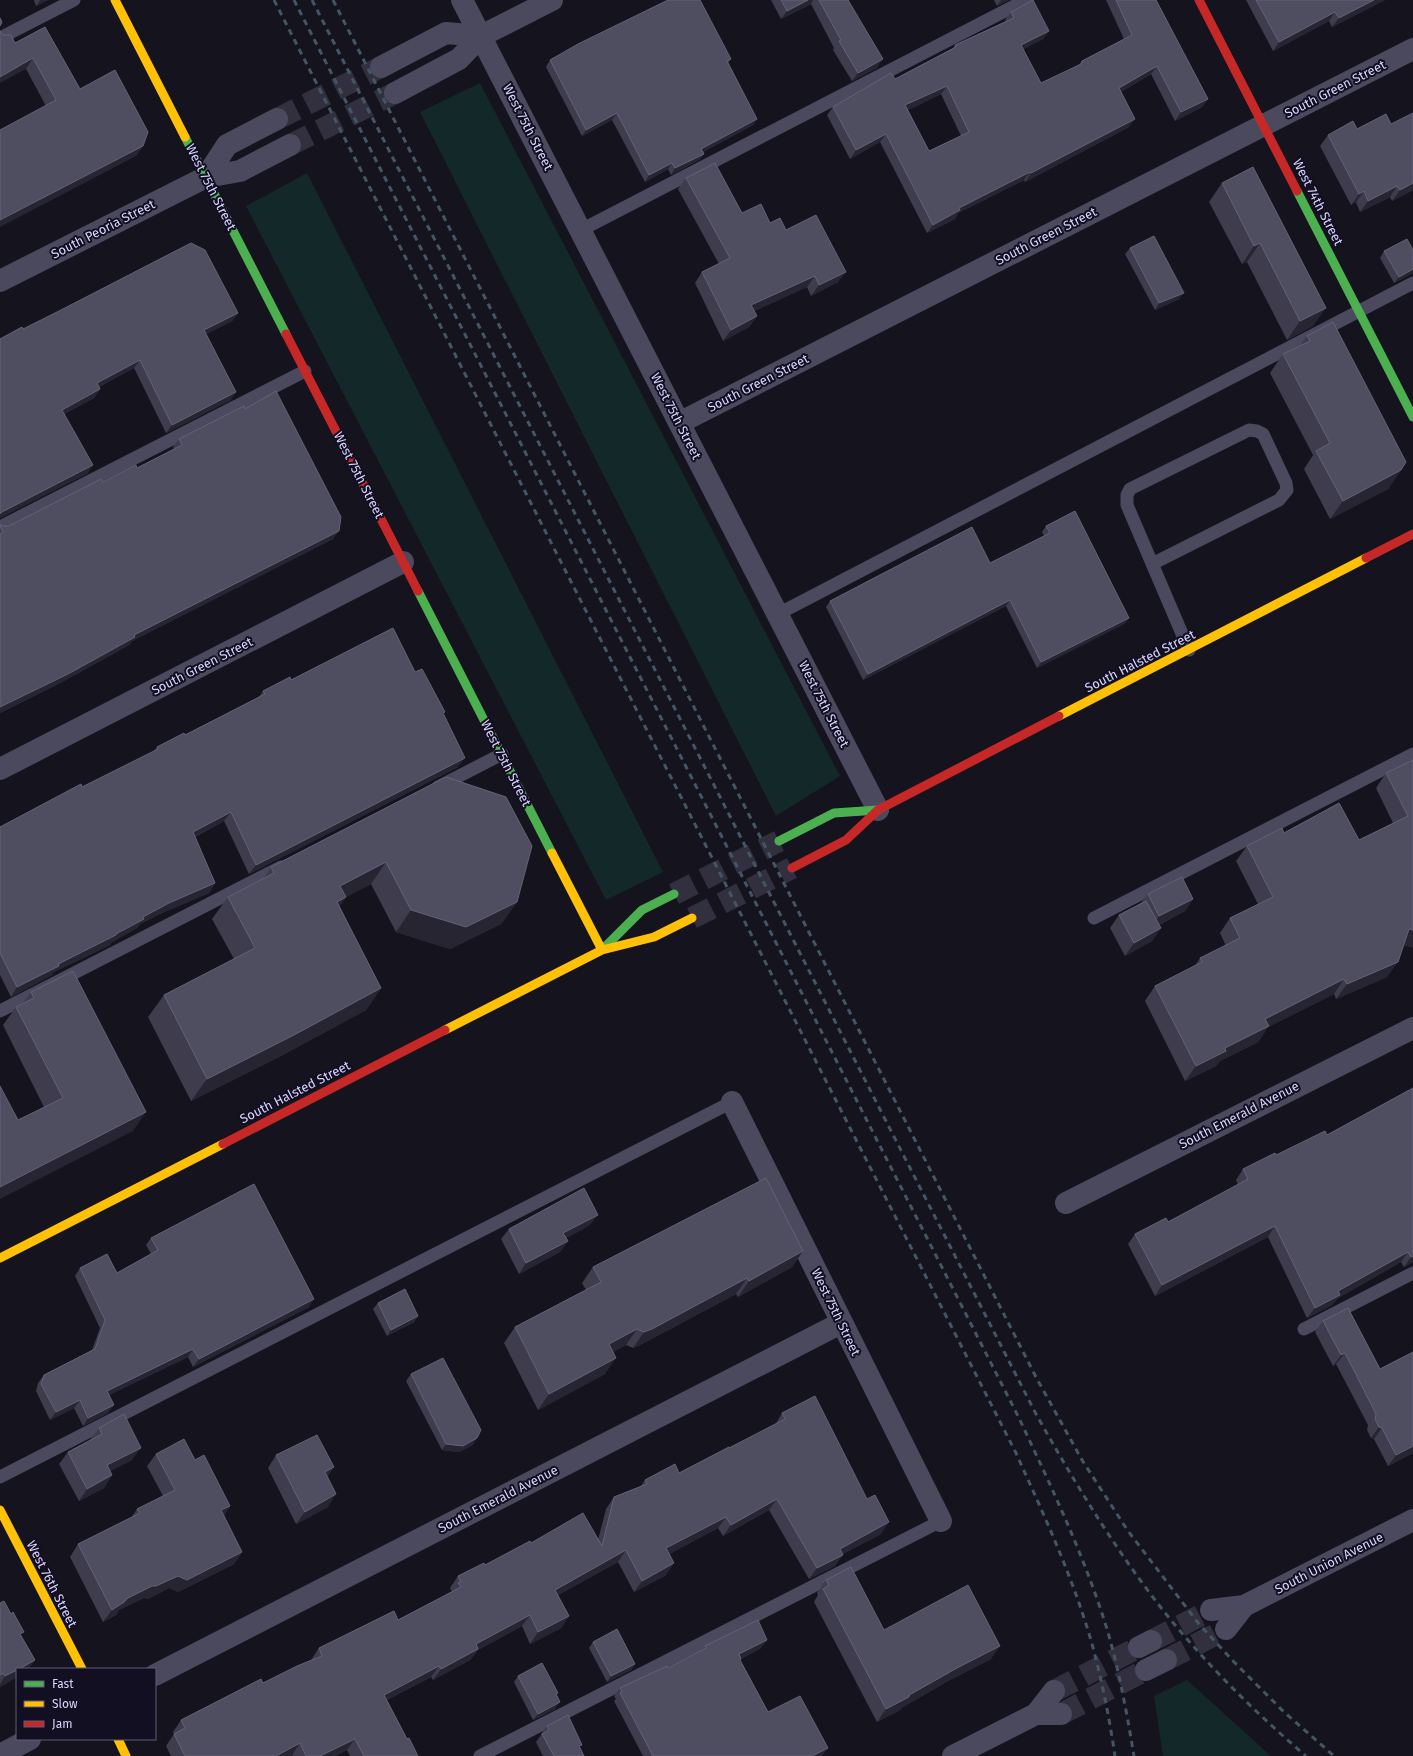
<svg xmlns="http://www.w3.org/2000/svg" width="1413" height="1756" viewBox="0 0 1413 1756" font-family="'Fira Sans',sans-serif">
<style>
.green{fill:#132828}
.lines{fill:none;stroke-linecap:round;stroke-linejoin:round}
.street-tunnel{stroke:#32303f;stroke-width:22;stroke-dasharray:22 11;stroke-linecap:butt}
.secondary-tunnel{stroke:#32303f;stroke-width:22;stroke-dasharray:22 11;stroke-linecap:butt}
.lane{stroke:#4a495e;stroke-width:13}
.street{stroke:#4a495e;stroke-width:22}
.fast{stroke:#4caf50;stroke-width:9}
.slow{stroke:#ffc107;stroke-width:9}
.jam{stroke:#c62828;stroke-width:9}
.rail{stroke:#435665;stroke-width:3;stroke-dasharray:6 5;stroke-linecap:butt}
.wall{fill:#3f3c4d;fill-rule:evenodd}
.shaded-wall{fill:#272532}
.building{fill:#4f4d60;stroke:#646278;fill-rule:evenodd}
.labels{text-anchor:middle;dominant-baseline:central;stroke-width:4;stroke-linejoin:round;paint-order:stroke}
.street-label{font-size:13px;fill:#d8d3fc;stroke:#120f22}
</style>
<rect width="100%" height="100%" fill="#15131e"/>
<path class="green" d="M480 83 840 776 776 816 420 112Z
M307 173 663 872 606 900 246 206Z
M1187 1680 1271 1756H1163L1154 1696Z"/>
<g class="lines">
<path class="street-tunnel" d="M277 119 381 67
M290 145 395 93
M1151 1641 1211 1610
M1166 1660 1226 1629
M1054 1691 1139 1647
M1061 1714 1146 1670"/>
<path class="secondary-tunnel" d="M674 894 779 841
M692 918 792 868"/>
<path class="lane" d="M0 38 74 0
M581 230 1026 0
M0 527 305 371
M1152 564 1279 500 1287 490 1286 483 1263 434 1257 431 1249 430 1130 489 1127 495V505L1189 650
M778 614 1413 283
M438 787 502 754
M1094 918 1413 754
M0 1011 281 867
M1304 1329 1413 1273
M0 1477 732 1102
M480 1756 941 1521"/>
<path class="street" d="M462 0 878 810
M381 67 446 33 481 36
M395 93 459 59 481 36 552 0
M206 177 227 145 277 119
M0 281 206 177 240 171 290 145
M679 423 1413 49
M0 769 403 562
M732 1102 941 1521
M1066 1203 1413 1028
M1211 1610 1244 1606 1413 1520
M1226 1629 1244 1606
M1139 1647 1151 1641
M1146 1670 1166 1660
M155 1675 841 1323
M1036 1714H1061
M0 1755 30 1739
M953 1756 1036 1714 1054 1691"/>
<path class="fast" d="M185 137 286 334
M1297 191 1413 417
M418 591 552 853
M779 841 834 813 878 810
M603 949 642 910 674 894"/>
<path class="slow" d="M115 0 185 137
M1059 716 1366 558
M552 853 602 950
M445 1030 602 950 654 937 692 918
M0 1258 223 1144
M0 1510 82 1669
M118 1739 126 1756"/>
<path class="jam" d="M1199 0 1297 191
M286 334 418 591
M1366 558 1413 534
M792 868 846 840 878 810 1059 716
M223 1144 445 1030"/>
<path class="rail" d="M274 0 1016 1453C1043 1513 1071 1573 1090 1637 1101 1675 1109 1716 1115 1756
M294 0 1018 1416C1051 1486 1084 1555 1107 1629 1119 1670 1127 1714 1134 1756
M312 0 1036 1414C1072 1478 1110 1541 1155 1600 1199 1657 1251 1709 1306 1756
M333 0 1037 1379 1082 1460 1128 1531 1199 1624 1234 1662 1284 1712 1334 1756"/>
</g>
<path class="wall" d="M34 0H48L36 6Z
M771 0H849V1L877 68 852 81 833 50 834 48 811 4 781 19Z
M994 0H1009L997 6Z
M1106 0H1156L1208 99 1202 107 1175 121 1151 74 1121 92 1129 127 1025 182 1024 180 958 213 955 219 927 233 880 142 850 159 827 115 833 107 895 79 953 48 955 45 1006 21 1005 20 1011 12 1049 31 1043 39 1023 49 1041 83 1079 65 1082 61 1124 39ZM941 94 961 136 929 151 908 110Z
M1246 0H1385L1332 27 1329 21 1273 51Z
M3 35 15 43 80 89 143 146 136 156 46 106 26 69Z
M731 59 728 63 757 119 753 125 703 152 704 154 699 160 671 175 668 169 645 182 612 120 582 136 546 67 550 60Z
M1413 113V190L1392 201 1390 197 1360 212 1356 202 1351 205 1320 146 1328 135 1357 129 1391 124Z
M686 178 742 213 770 223 786 230 838 282 811 296 807 287 754 311 757 316 749 327 723 341 695 283 702 272 719 264 678 189Z
M1222 183 1313 326 1287 340 1247 262 1242 264 1209 202Z
M1130 248 1179 299 1155 310 1125 254Z
M1384 251 1413 273 1394 283 1380 258Z
M238 313 232 321 206 334 231 400 166 433 134 368 99 387 100 389 94 398 64 414 88 473 0 518V339L23 329Z
M1307 336 1401 470 1388 489 1330 519 1304 469 1313 455 1270 373 1283 354 1300 345Z
M179 439 333 539 132 641 129 645 62 682 0 713V524L2 526H9L103 482 137 468 174 449 173 447Z
M1046 526 1129 618 1124 624 1037 668 1006 606 863 680 826 607 830 601 990 563 1044 536 1042 532Z
M415 672 443 714 458 767 249 874 224 821 195 837 215 883 209 893 162 913 140 924 137 928 112 942 110 945 54 972 52 975 11 997 0 975V827L82 787 154 751 157 747 185 735 259 697 263 691 291 680Z
M1413 760 1403 945 1387 977 1336 999 1334 994 1268 1027 1258 1042 1220 1061 1216 1066 1185 1081 1145 1001 1155 986 1195 966 1200 958 1226 946 1220 933 1230 918 1258 904 1236 861 1247 846 1284 833 1359 840 1393 823 1376 788 1386 773Z
M446 777 517 902 501 924 450 949 396 932 371 884 346 897 339 907 381 988 366 1010 279 1057 191 1101 148 1017 164 995 234 959 212 919 228 897 263 879 271 867Z
M1148 894 1193 899 1185 911 1159 925 1161 928 1152 941 1125 956 1110 928 1119 915 1141 903Z
M31 992 133 1131 18 1120 44 1107 3 1025 16 1007 23 1003Z
M1413 1088V1262L1404 1267 1401 1262 1338 1298 1332 1305 1307 1318 1268 1237 1155 1296 1128 1244 1135 1234 1168 1222 1238 1185 1236 1180 1243 1169 1327 1135Z
M590 1225 566 1238 568 1241 560 1252 519 1274 501 1239 509 1229Z
M151 1238 309 1307 193 1367 188 1357 109 1395 108 1413 83 1426 74 1408 50 1420 36 1391 38 1383 44 1375 92 1350 100 1328 75 1276 80 1268 117 1273 151 1254 146 1245Z
M803 1251 792 1267 738 1297 736 1294 640 1345 633 1348 626 1345 613 1352 605 1374 538 1410 504 1343 515 1327 586 1290 582 1283 593 1267Z
M378 1303 418 1316 414 1322 387 1336 373 1309Z
M1323 1321 1380 1369 1413 1352V1453L1388 1466 1374 1439 1371 1438 1367 1430 1368 1425 1336 1364 1333 1366 1315 1332Z
M411 1374 473 1445 459 1452 442 1450 406 1381Z
M782 1413 881 1534 843 1554 835 1566 809 1579 769 1510 723 1536 718 1528 669 1554 666 1575 634 1592 618 1562 558 1595 569 1616 561 1628 530 1644 522 1626 478 1650 470 1660 433 1680 431 1677 387 1700 407 1739 418 1756H350L347 1750 335 1756H293L292 1755 290 1756H171L166 1746 174 1734 173 1732 181 1720 263 1683 311 1660 319 1648 398 1620 452 1592 450 1588 458 1576 485 1565 531 1543 598 1540 606 1509 614 1497 641 1486 645 1480 679 1473 775 1425Z
M99 1428 132 1460 110 1471 112 1475 104 1488 79 1501 59 1464 68 1452 90 1440Z
M156 1454 195 1460 230 1506 224 1515 242 1552 234 1564 178 1592 169 1588 148 1599 144 1598 119 1610 116 1615 103 1622 70 1557 78 1544 131 1518 137 1509 163 1496 147 1466Z
M276 1455 334 1467 327 1477 328 1507 296 1524 268 1468Z
M826 1580 884 1630 991 1659 948 1681 903 1707 900 1710 877 1722 814 1602 818 1595 817 1593Z
M0 1603 21 1636 35 1660 28 1669H17V1677L0 1687Z
M593 1642 635 1664 631 1670 607 1682 589 1648Z
M705 1646 761 1648 741 1659 740 1661 768 1712 822 1756H643L614 1701 616 1699 614 1696 620 1688 668 1668 702 1651Z
M518 1676 558 1693 556 1695 555 1709 533 1720 514 1682Z
M547 1726 580 1748 584 1756H543L536 1742 541 1735V1734Z"/>
<path class="shaded-wall" d="M40 0H48L36 6Z
M808 0H813L811 4 781 19 787 11Z
M1001 0H1009L997 6Z
M1374 0H1385L1332 27 1339 18Z
M1335 12 1329 21 1273 51 1279 42Z
M1049 31 1043 39 1015 54 1021 45Z
M33 58 26 69 0 83V77Z
M883 59 877 68 852 81 858 73Z
M1157 66 1151 74 1113 97 1119 88Z
M947 86 941 94 900 114 905 105Z
M1208 99 1202 107 1175 121 1181 112Z
M617 113 612 120 582 136 586 130Z
M757 119 753 125 697 155 701 149Z
M1135 119 1129 127 1025 182 1031 173Z
M886 134 880 142 850 159 856 150Z
M143 146 136 156 0 227V220Z
M704 154 699 160 671 175 675 168Z
M672 163 668 169 645 182 649 175Z
M1030 172 1024 180 958 213 955 219 927 233 933 225 959 208Z
M1413 183V190L1392 201 1400 190Z
M1397 186 1390 197 1360 212 1368 201Z
M1364 191 1356 202 1351 205 1359 194Z
M1260 243 1247 262 1242 264 1254 246Z
M1413 269V273L1394 283 1399 277Z
M846 272 838 282 811 296 819 285Z
M815 276 807 287 744 316 751 305Z
M1184 293 1179 299 1155 310 1159 303Z
M1326 308 1313 326 1287 340 1300 321Z
M238 313 232 321 198 338 204 330Z
M757 316 749 327 723 341 731 330Z
M140 360 134 368 91 391 97 383Z
M100 389 94 398 56 418 62 410Z
M236 392 231 400 166 433 172 425Z
M93 465 88 473 0 518V514L2 512Z
M1401 470 1388 489 1330 519 1343 501Z
M339 531 333 539 132 641 129 645 62 682 0 713V707L134 635Z
M1010 600 1006 606 863 680 868 674Z
M1129 618 1124 624 1037 668 1041 662Z
M465 758 458 767 249 874 256 865Z
M231 812 224 821 186 841 193 832Z
M386 862 371 884 325 908 340 886Z
M215 883 209 893 162 913 140 924 137 928 112 942 110 945 54 972 52 975 11 997 17 987 116 934 143 917 169 903Z
M346 897 331 919 337 902Z
M1193 899 1185 911 1150 929 1159 916Z
M517 902 501 924 450 949 396 932 411 910Z
M1161 928 1152 941 1125 956 1134 943Z
M1409 929 1413 930V948L1398 944Z
M1398 962 1387 977 1336 999 1347 984Z
M1344 979 1334 994 1268 1027 1258 1042 1220 1061 1216 1066 1185 1081 1196 1066 1225 1048 1265 1019Z
M381 988 366 1010 279 1057 191 1101 207 1079Z
M146 1112 133 1131 0 1199V1187Z
M598 1215 590 1225 556 1244 563 1233Z
M1275 1226 1268 1237 1155 1296 1162 1285Z
M568 1241 560 1252 519 1274 526 1263Z
M803 1251 792 1267 738 1297 749 1281Z
M1408 1252 1401 1262 1338 1298 1332 1305 1307 1318 1315 1308 1338 1291Z
M1413 1256V1262L1404 1267 1411 1257Z
M747 1278 736 1294 640 1345 633 1348 644 1332Z
M314 1299 309 1307 193 1367 199 1359Z
M418 1316 414 1322 387 1336 391 1330Z
M637 1329 626 1345 598 1360 609 1344Z
M193 1349 188 1357 101 1399 107 1391Z
M1345 1353 1336 1364 1333 1366 1341 1355Z
M616 1358 605 1374 538 1410 549 1394Z
M80 1400 74 1408 50 1420 56 1412Z
M114 1405 108 1413 83 1426 88 1418Z
M1379 1427 1382 1428 1374 1439 1371 1438Z
M477 1438 473 1445 459 1452 442 1450 446 1444Z
M1413 1446V1453L1388 1466 1396 1455Z
M141 1448 132 1460 98 1477 107 1465Z
M334 1467 325 1480V1472Z
M112 1475 104 1488 79 1501 87 1489Z
M336 1494 328 1507 296 1524 305 1512Z
M777 1499 769 1510 723 1536 731 1525Z
M230 1506 222 1518 221 1510Z
M726 1517 718 1528 659 1560 666 1548Z
M889 1522 881 1534 832 1560 840 1549Z
M626 1550 618 1562 547 1601 555 1590Z
M242 1552 234 1564 178 1592 169 1588 148 1599 144 1598 119 1610 128 1598 152 1586Z
M843 1555 835 1566 809 1579 817 1568Z
M674 1563 666 1575 634 1592 642 1581Z
M124 1602 116 1615 103 1622 112 1610Z
M530 1615 522 1626 478 1650 470 1660 433 1680 441 1669 476 1644Z
M569 1616 561 1628 530 1644 538 1632Z
M767 1640 761 1648 733 1663 739 1654Z
M1000 1646 991 1659 948 1681 903 1707 900 1710 877 1722 886 1709 957 1668Z
M35 1660 28 1669H19Z
M635 1664 631 1670 607 1682 611 1676Z
M439 1666 431 1677 376 1706 384 1695Z
M17 1670V1677L0 1687V1684L5 1676Z
M560 1702 555 1709 533 1720 538 1714Z
M355 1739 347 1750 335 1756H320Z
M300 1743 292 1755 290 1756H276Z
M828 1748 822 1756H812Z"/>
<path class="building" d="M668 0H700L731 59 727 61 757 119 701 149 704 154 675 168 672 163 649 175 617 113 586 130 550 60 578 44Z
M781 0H808L787 11Z
M819 0H848L883 59 858 73 839 41 841 40Z
M1033 0 1049 31 1021 45 1041 83 1081 64 1082 61 1132 35 1116 0H1156L1208 99 1181 112 1157 66 1119 88 1135 119 1031 173 1030 172 959 208 960 210 933 225 886 134 856 150 833 107 891 73 895 79 956 47 955 45 1014 18 1011 12ZM947 86 969 132 929 151 905 105Z
M1256 0H1374L1339 18 1335 12 1279 42Z
M0 18 2 22 0 26Z
M45 27 80 89 115 70 148 132 143 146 0 220V130L56 100 33 58 0 77V31L3 35H11L15 43Z
M1413 113V183L1400 190 1397 186 1368 201 1364 191 1359 194 1328 135 1353 121 1357 129 1386 114 1391 124Z
M715 163 742 213 761 204 770 223 780 218 786 230 816 215 846 272 819 285 815 276 751 305 757 316 731 330 702 272 730 258 686 178Z
M1253 167 1326 308 1300 321 1260 243 1254 246 1222 183Z
M1154 236 1184 293 1159 303 1130 248Z
M1407 239 1413 250V269L1399 277 1384 251Z
M191 243 205 250 238 313 204 330 236 392 172 425 140 360 97 383 100 389 62 410 93 465 2 512 0 514V339L22 327 23 329 59 311Z
M1333 322 1406 462 1401 470 1343 501 1316 451 1330 443 1283 354 1310 341 1307 336Z
M276 391 341 517 339 531 134 635 135 637 68 674 0 707V534L3 532 0 526V524L2 526H9L101 479 103 482 136 465 137 468 182 445 179 439 244 406 245 409Z
M1075 511 1129 618 1041 662 1010 600 868 674 830 601 972 527 990 563 1050 533 1046 526Z
M393 628 415 672 422 669 445 712 443 713 465 758 256 865 231 812 193 832 215 883 169 903 143 917 144 919 116 934V935L58 964 59 966 17 987 0 953V827L81 784 82 787 158 749 157 747 184 733 185 735 230 712 265 694 263 691 290 677 291 680Z
M1413 760V930L1409 929 1398 962 1347 984 1344 979 1265 1019 1269 1026 1225 1048 1226 1051 1196 1066 1155 986 1202 962 1200 958 1240 938 1230 918 1273 897 1247 846 1282 828 1284 833 1339 803 1359 840 1408 816 1386 773Z
M446 777 506 797 532 846 517 902 466 927 411 910 386 862 340 886 346 897 337 902 381 988 294 1035 207 1079 164 995 255 948 228 897 274 873 271 867Z
M1182 877 1193 899 1159 916 1148 894Z
M1146 901 1161 928 1134 943 1119 915Z
M73 971 146 1112 0 1187V1086L18 1120 63 1098 16 1007 34 998 31 992Z
M1413 1088V1256L1411 1257 1408 1252 1338 1291 1340 1295 1315 1308 1275 1226 1162 1285 1135 1234 1166 1218 1168 1222 1248 1179 1243 1169 1275 1153 1276 1155 1325 1131 1327 1135Z
M766 1178 803 1251 749 1281 747 1278 652 1329 644 1332 637 1329 609 1344 616 1358 549 1394 515 1327 601 1282 593 1267Z
M254 1184 314 1299 199 1359 193 1349 107 1391 114 1405 88 1418 80 1400 56 1412 41 1384 44 1375 95 1349 105 1320 80 1268 107 1254 117 1273 158 1250 151 1238Z
M584 1188 598 1215 563 1233 568 1241 526 1263 509 1229Z
M405 1289 418 1316 391 1330 378 1303Z
M1348 1308 1380 1369 1413 1352V1446L1396 1455 1382 1428 1379 1427 1375 1419 1376 1414 1345 1353 1341 1355 1323 1321Z
M443 1358 481 1430 477 1438 463 1446 446 1444 411 1374Z
M815 1396 867 1499 875 1495 889 1522 840 1549 843 1555 817 1568 777 1499 731 1525 726 1517 666 1548 674 1563 642 1581 626 1550 555 1590 569 1616 538 1632 530 1615 476 1644 478 1649 441 1669 439 1666 384 1695 407 1739 409 1738 418 1756H364L355 1739 320 1756H306L300 1743 276 1756H185L174 1734 185 1728 181 1720 261 1679 263 1683 297 1666 322 1656 319 1648 394 1611 398 1620 461 1587 458 1583 461 1582 458 1576 484 1563 485 1565 530 1541 531 1543 583 1513 602 1546 614 1497 647 1484 645 1480 675 1464 679 1473 729 1447V1448L785 1419 782 1413Z
M124 1414 141 1448 107 1465 112 1475 87 1489 68 1452 102 1434 99 1428Z
M317 1435 334 1467 325 1472 336 1494 305 1512 276 1455Z
M184 1439 195 1460 204 1455 230 1506 221 1510 242 1552 187 1580 178 1576 156 1586H152L128 1598 124 1602 112 1610 78 1544 140 1513 137 1509 175 1490 156 1454Z
M851 1567 884 1630 968 1585 1000 1646 957 1668 909 1695V1697L886 1709 823 1589 829 1585 826 1580Z
M4 1601 11 1614 13 1612 24 1632 20 1634 35 1660 19 1669H17V1670L5 1676 3 1673 0 1675V1603Z
M758 1620 767 1640 739 1654 741 1659 740 1660 768 1712 800 1696 828 1748 812 1756H653L620 1693 622 1692 620 1688 667 1666 668 1668 706 1648 705 1646Z
M617 1629 635 1664 611 1676 593 1642Z
M542 1663 558 1693 556 1694 560 1702 538 1714 518 1676Z
M568 1715 582 1745 579 1746 584 1756H554L542 1734 549 1730 547 1726Z"/>
<g class="labels">
<g class="street-label">
<text transform="translate(1335 89) rotate(-27)">South Green Street</text>
<text transform="translate(528 127) rotate(63)">West 75th Street</text>
<text transform="translate(211 187) rotate(63)">West 75th Street</text>
<text transform="translate(1318 202) rotate(63)">West 74th Street</text>
<text transform="translate(103 229) rotate(-27)">South Peoria Street</text>
<text transform="translate(1046 236) rotate(-27)">South Green Street</text>
<text transform="translate(758 383) rotate(-27)">South Green Street</text>
<text transform="translate(676 416) rotate(63)">West 75th Street</text>
<text transform="translate(359 475) rotate(63)">West 75th Street</text>
<text transform="translate(1140 661) rotate(-27)">South Halsted Street</text>
<text transform="translate(202 666) rotate(-27)">South Green Street</text>
<text transform="translate(824 704) rotate(63)">West 75th Street</text>
<text transform="translate(506 763) rotate(63)">West 75th Street</text>
<text transform="translate(295 1092) rotate(-27)">South Halsted Street</text>
<text transform="translate(1239 1115) rotate(-27)">South Emerald Avenue</text>
<text transform="translate(836 1312) rotate(64)">West 75th Street</text>
<text transform="translate(498 1499) rotate(-27)">South Emerald Avenue</text>
<text transform="translate(1329 1563) rotate(-27)">South Union Avenue</text>
<text transform="translate(52 1584) rotate(63)">West 76th Street</text>
</g>
</g>
<rect x="16" y="1668" width="140" height="72" fill="#120f22" stroke="#615d79"/>
<rect x="24" y="1681" width="20" height="6" fill="#4caf50" stroke="#615d79"/>
<text x="52" y="1688" font-size="12" fill="#d8d3fc">Fast</text>
<rect x="24" y="1701" width="20" height="6" fill="#ffc107" stroke="#615d79"/>
<text x="52" y="1708" font-size="12" fill="#d8d3fc">Slow</text>
<rect x="24" y="1721" width="20" height="6" fill="#c62828" stroke="#615d79"/>
<text x="52" y="1728" font-size="12" fill="#d8d3fc">Jam</text>
</svg>
